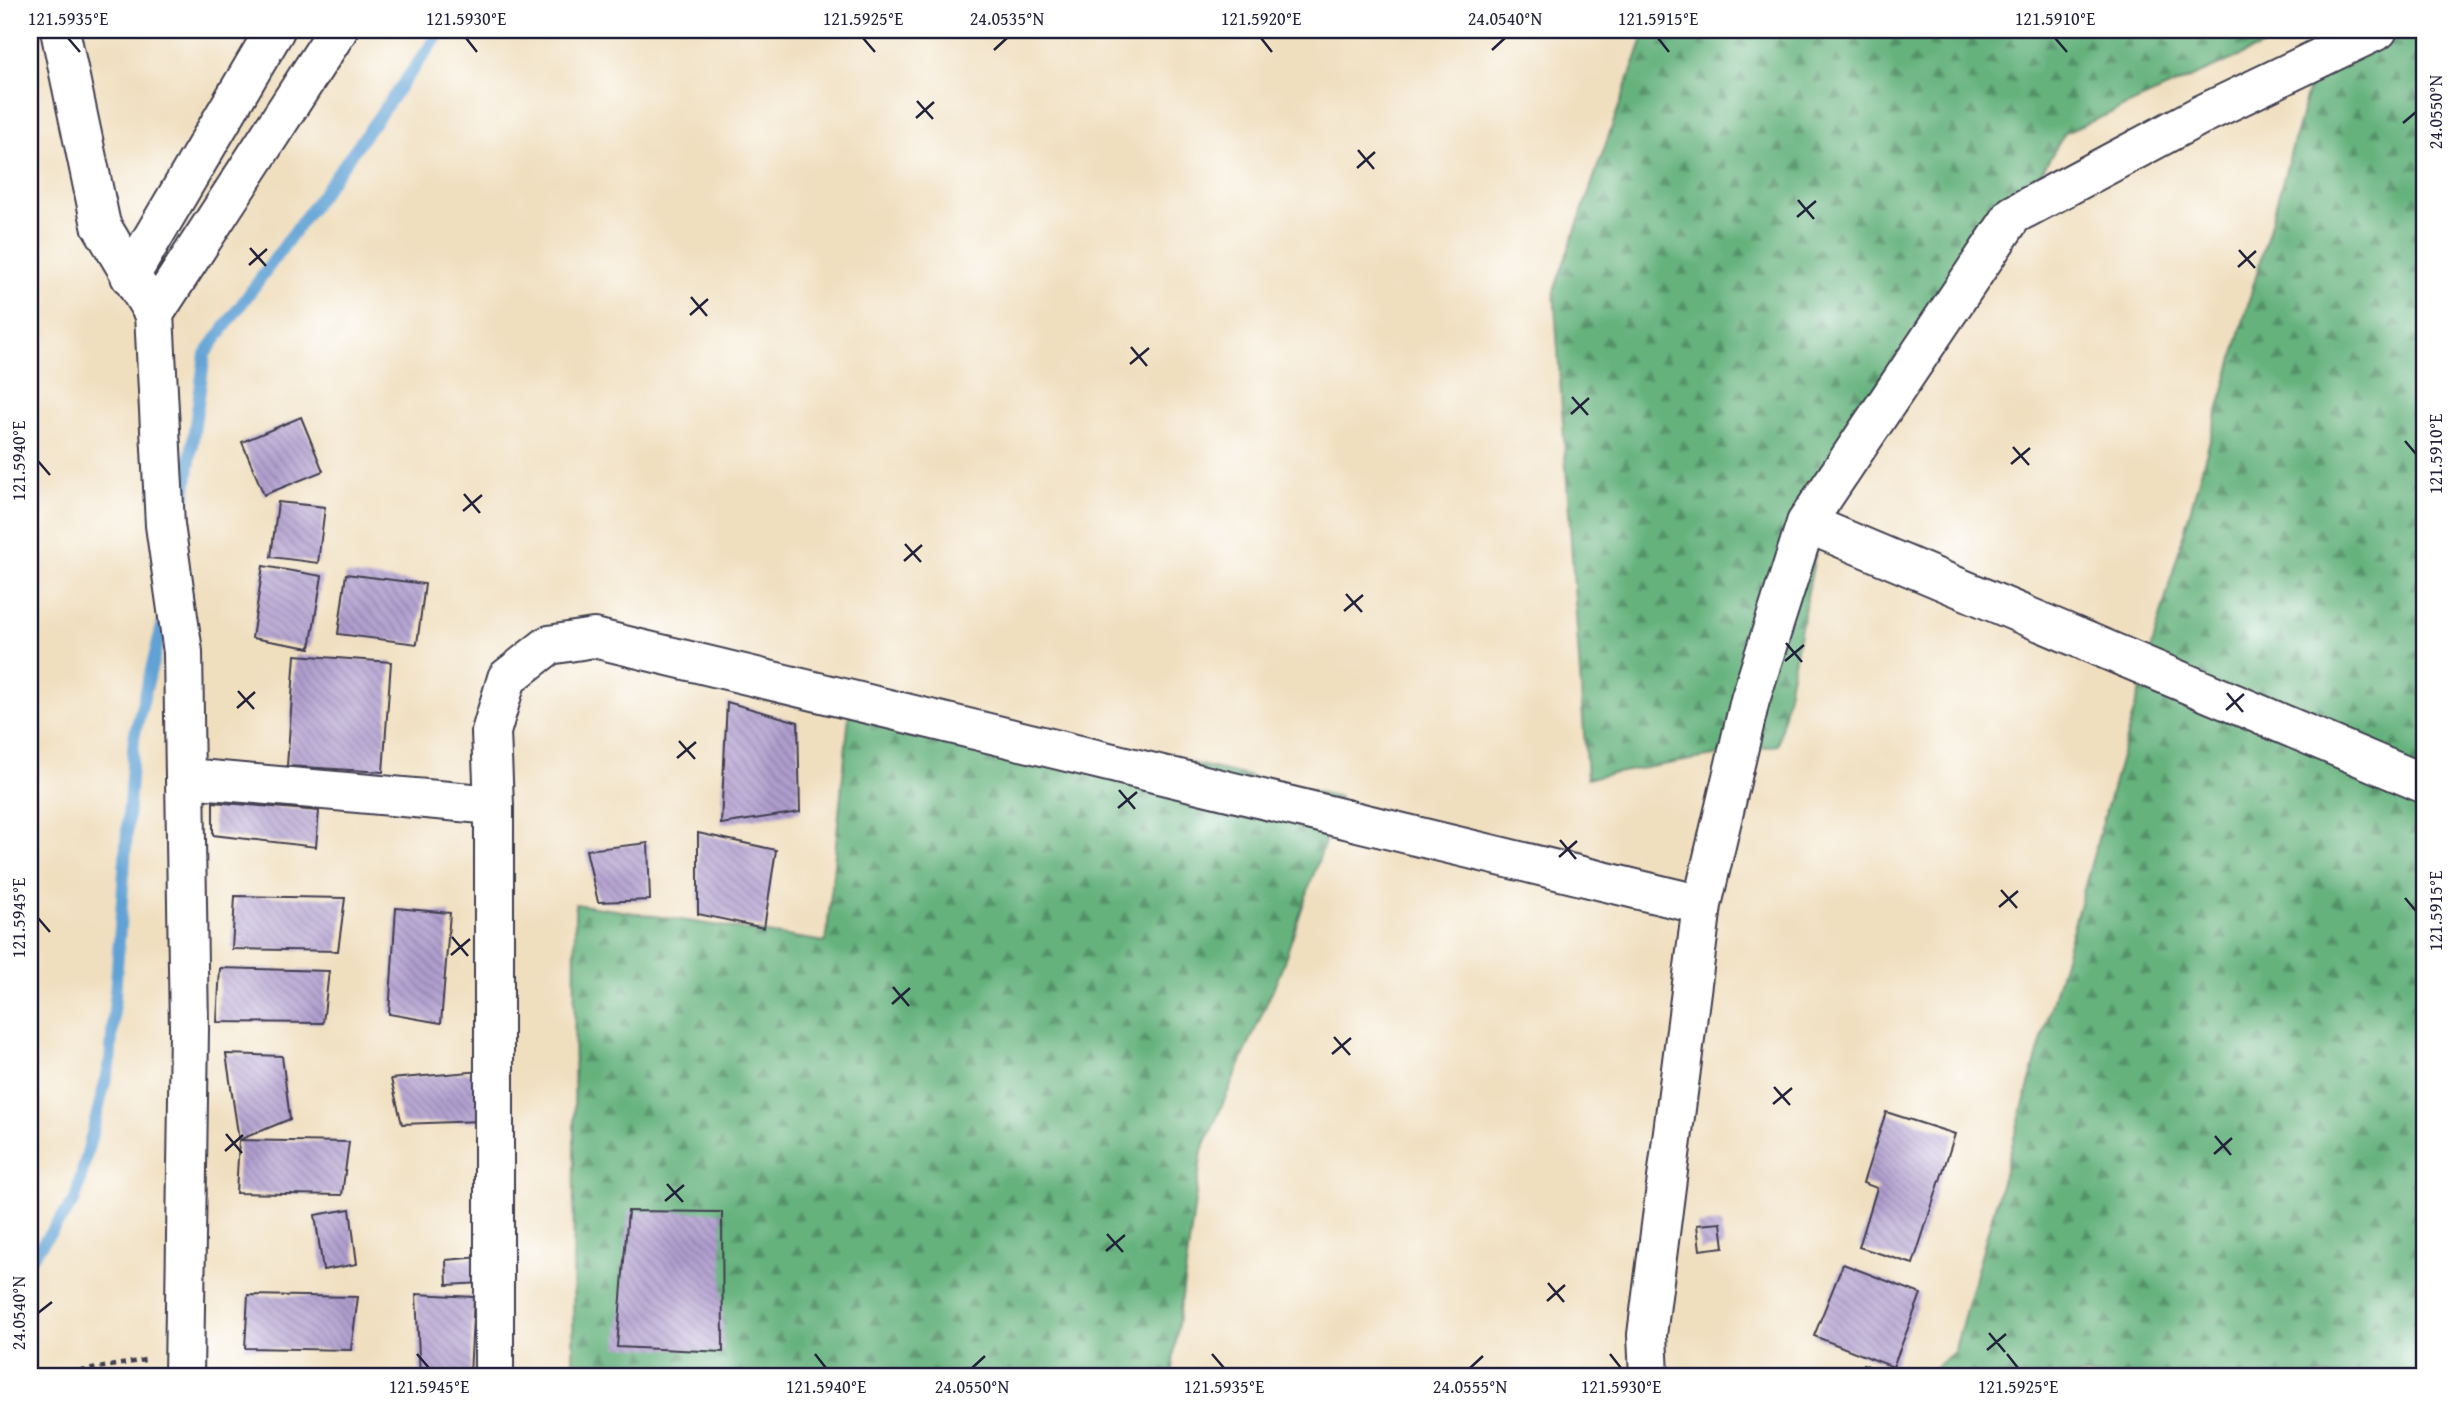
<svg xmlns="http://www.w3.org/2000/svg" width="2455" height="1406" viewBox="0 0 2455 1406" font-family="'Gentium Book Plus',serif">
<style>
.forest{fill:url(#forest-firs);stroke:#446a5c;stroke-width:2}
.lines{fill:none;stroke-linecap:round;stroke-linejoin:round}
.stream{stroke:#60a2d4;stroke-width:12}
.building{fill:url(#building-back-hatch)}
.minor-casing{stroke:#413e4f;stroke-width:42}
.path{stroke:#413e4f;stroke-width:4.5;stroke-dasharray:5 5;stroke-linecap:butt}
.minor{stroke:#fff;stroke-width:38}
.ticks{fill:none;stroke:#22223b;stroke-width:2.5}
.neatline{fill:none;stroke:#22223b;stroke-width:2.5}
.ticks-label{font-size:18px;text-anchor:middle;fill:#22223b}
</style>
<defs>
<pattern id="forest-firs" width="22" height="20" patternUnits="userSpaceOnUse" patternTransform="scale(1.75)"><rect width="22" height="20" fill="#65b27d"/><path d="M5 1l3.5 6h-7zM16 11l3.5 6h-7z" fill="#539068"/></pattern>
<pattern id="building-back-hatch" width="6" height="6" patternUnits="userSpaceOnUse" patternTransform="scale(1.75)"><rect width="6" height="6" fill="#af9dcd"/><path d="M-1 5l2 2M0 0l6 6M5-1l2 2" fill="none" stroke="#8e80a8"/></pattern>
</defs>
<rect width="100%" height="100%" fill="#fff"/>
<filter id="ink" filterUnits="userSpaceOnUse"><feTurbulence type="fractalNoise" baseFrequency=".0143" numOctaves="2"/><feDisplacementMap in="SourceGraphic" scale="14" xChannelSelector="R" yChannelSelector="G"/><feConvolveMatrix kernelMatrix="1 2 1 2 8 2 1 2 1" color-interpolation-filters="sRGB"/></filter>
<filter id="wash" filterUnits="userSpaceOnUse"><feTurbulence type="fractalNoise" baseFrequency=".00686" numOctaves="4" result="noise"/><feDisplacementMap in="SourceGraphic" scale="28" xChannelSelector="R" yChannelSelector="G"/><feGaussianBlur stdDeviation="1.57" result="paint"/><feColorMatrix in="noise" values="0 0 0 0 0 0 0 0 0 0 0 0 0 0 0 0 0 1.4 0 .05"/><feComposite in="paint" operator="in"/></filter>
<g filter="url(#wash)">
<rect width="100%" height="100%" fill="#f0dfbf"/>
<path class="forest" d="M1646 30H2299L2065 133 1817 545 1778 745 1587 778 1554 291Z
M2325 30H2425V1376H1924L1954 1352Z
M852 686 1340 797 1280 973 1202 1151 1171 1376H573L575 904 826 942Z"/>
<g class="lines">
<path class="stream" d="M181 524 205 354 442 30
M30 1260 75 1200 110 1063 134 737 165 614"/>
</g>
<g id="blocks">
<path class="building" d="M301 417 323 471 264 495 242 442Z
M278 502 325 507 318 563 271 557Z
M263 566 322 576 310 648 252 638Z
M346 574 425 584 417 644 338 634Z
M295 655 391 662 383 772 287 766Z
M727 702 798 722 800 812 721 824Z
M213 802 319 811 316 847 213 835Z
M698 833 776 850 764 928 698 914Z
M648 843 650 900 598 902 586 850Z
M235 896 345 898 338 951 232 949Z
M396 908 450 913 441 1023 389 1014Z
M220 968 329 971 323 1023 217 1022Z
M226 1054 282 1056 290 1119 239 1140Z
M481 1071 480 1121 402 1124 391 1079Z
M1886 1112 1955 1134 1913 1264 1859 1247 1877 1188 1863 1183Z
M239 1140 349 1142 342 1195 236 1193Z
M350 1209 357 1264 323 1270 315 1215Z
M628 1211 722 1212 723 1352 617 1347Z
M1721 1223 1724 1247 1700 1250 1697 1225Z
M481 1257 482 1283 447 1285 446 1260Z
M1843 1264 1921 1294 1893 1367 1814 1336Z
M416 1294 474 1297 470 1376H420Z
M248 1295 358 1297 351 1350 245 1348Z
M1863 1364 1883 1372 1882 1376H1858Z"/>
</g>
</g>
<g filter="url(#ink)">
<use href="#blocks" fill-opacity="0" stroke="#413e4f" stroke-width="2"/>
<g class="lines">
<defs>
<path id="minor" d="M60 30 101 225 154 314 165 525 183 652 189 1029 184 1376
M130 276 275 30
M154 314 338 30
M1806 523 2425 784
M187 778 494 805
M494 1376V805L491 732 507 678 549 645 594 638 1702 905
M1649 1376 1647 1335 1702 905 1750 700 1806 523 2013 215 2201 115 2378 30"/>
</defs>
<use href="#minor" class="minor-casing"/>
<path class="path" d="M51 1376 145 1360"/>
<use href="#minor" class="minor"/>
</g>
</g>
<path class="ticks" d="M68 38 80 52M466 38 477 52M863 38 875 52M1261 38 1272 52M1658 38 1669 52M2055 38 2067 52M994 50 1007 38M1492 50 1505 38M917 101 933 119M916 118 934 102M2403 123 2416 112M1358 150 1374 169M1357 168 1375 152M1798 200 1814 219M1797 217 1816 201M250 248 266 266M2239 250 2255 268M249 265 267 249M2238 267 2256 251M691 297 707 316M690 315 708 299M1131 347 1147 366M1130 364 1149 348M1572 397 1588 415M1571 414 1589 398M2405 441 2416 454M2013 447 2029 465M38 461 50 475M2011 464 2030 448M464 494 480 513M463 511 482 495M905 544 921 562M904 561 922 545M1346 594 1362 612M1344 611 1363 595M1786 643 1802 662M1785 661 1804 645M238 691 254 709M2227 693 2243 712M237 708 255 692M2226 710 2244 694M679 741 695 759M677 758 696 742M1119 790 1135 809M1118 808 1137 792M1560 840 1576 859M1559 857 1577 841M2001 890 2017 908M2405 898 2416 911M1999 907 2018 891M38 918 50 932M452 937 468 956M451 955 470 939M893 987 909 1006M892 1004 910 988M1334 1037 1350 1055M1332 1054 1351 1038M1774 1087 1790 1105M1773 1104 1792 1088M226 1134 242 1153M2215 1136 2231 1155M225 1151 243 1135M2214 1154 2232 1138M667 1184 683 1202M665 1201 684 1185M1107 1234 1123 1252M1106 1251 1125 1235M1548 1283 1564 1302M1547 1301 1565 1285M38 1313 52 1302M1989 1333 2005 1352M1987 1350 2006 1334M417 1354 429 1368M815 1354 826 1368M1212 1354 1224 1368M1610 1354 1621 1368M2007 1354 2018 1368M972 1368 985 1356M1470 1368 1483 1356"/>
<rect width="2455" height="1406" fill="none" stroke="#fff" stroke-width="77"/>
<rect x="38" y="38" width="2378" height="1330" class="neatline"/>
<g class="ticks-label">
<text x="68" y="25">121.5935°E</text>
<text x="466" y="25">121.5930°E</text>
<text x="863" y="25">121.5925°E</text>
<text x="1007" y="25">24.0535°N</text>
<text x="1261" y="25">121.5920°E</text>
<text x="1505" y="25">24.0540°N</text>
<text x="1658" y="25">121.5915°E</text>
<text x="2055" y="25">121.5910°E</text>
<text transform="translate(2436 112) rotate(-90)" y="6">24.0550°N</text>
<text transform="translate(2436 454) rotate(-90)" y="6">121.5910°E</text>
<text transform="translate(19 461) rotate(-90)" y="6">121.5940°E</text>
<text transform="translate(2436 911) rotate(-90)" y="6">121.5915°E</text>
<text transform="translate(19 918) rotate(-90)" y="6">121.5945°E</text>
<text transform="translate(19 1313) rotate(-90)" y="6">24.0540°N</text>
<text x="429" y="1393">121.5945°E</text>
<text x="826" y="1393">121.5940°E</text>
<text x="972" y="1393">24.0550°N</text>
<text x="1224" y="1393">121.5935°E</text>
<text x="1470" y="1393">24.0555°N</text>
<text x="1621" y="1393">121.5930°E</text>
<text x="2018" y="1393">121.5925°E</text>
</g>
</svg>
